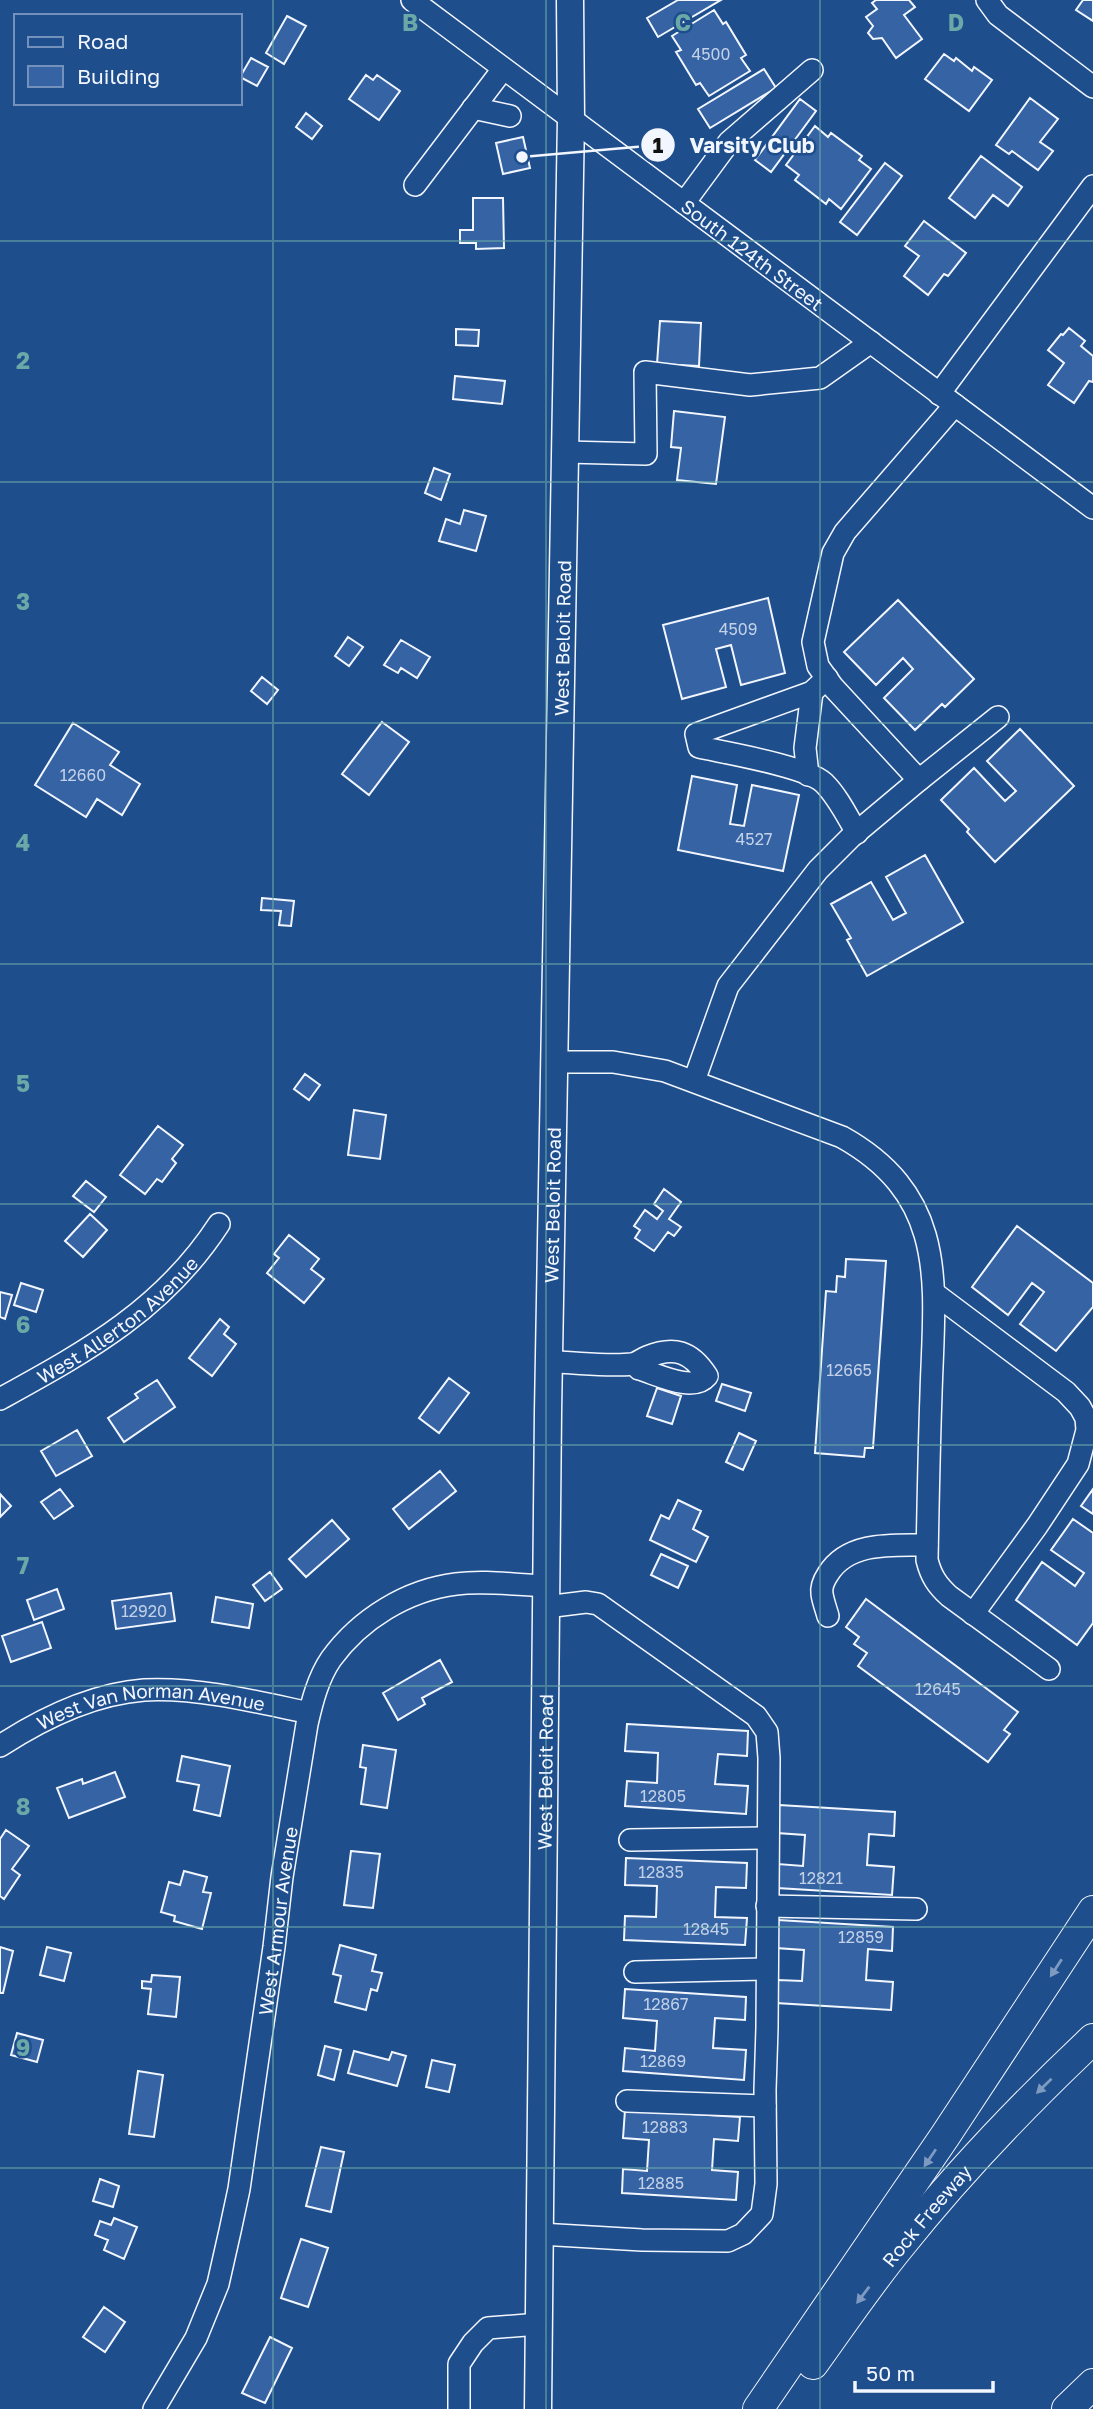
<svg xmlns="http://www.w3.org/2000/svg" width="1093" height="2409" viewBox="0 0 1093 2409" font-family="'Golos Text',sans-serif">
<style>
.building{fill:#3563a3;stroke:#f2f6ff;stroke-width:2}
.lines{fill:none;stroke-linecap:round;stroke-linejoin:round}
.minor-casing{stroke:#f2f6ff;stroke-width:24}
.major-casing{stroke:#f2f6ff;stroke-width:29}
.highway-casing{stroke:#f2f6ff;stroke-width:32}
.minor{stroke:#1f4e8c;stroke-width:21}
.major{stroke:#1f4e8c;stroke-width:26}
.highway{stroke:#1f4e8c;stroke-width:30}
.oneway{fill:#7e9ac0}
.grid{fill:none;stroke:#6aa9a8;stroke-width:2;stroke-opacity:0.55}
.labels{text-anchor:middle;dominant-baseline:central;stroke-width:5;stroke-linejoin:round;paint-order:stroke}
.number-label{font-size:16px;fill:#c3d1e8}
.street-label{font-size:19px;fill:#f2f6ff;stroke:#1f4e8c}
.grid-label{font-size:23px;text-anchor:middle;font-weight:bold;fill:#6aa9a8;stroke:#1f4e8c;stroke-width:5;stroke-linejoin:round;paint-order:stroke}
.leader{fill:none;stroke:#f2f6ff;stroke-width:2.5}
.callout-dot{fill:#f2f6ff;stroke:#1f4e8c;stroke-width:2.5}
.mark-label{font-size:21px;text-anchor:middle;font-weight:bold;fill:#111}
.callout-label{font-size:21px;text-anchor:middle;font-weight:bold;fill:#f2f6ff;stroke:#1f4e8c;stroke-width:5;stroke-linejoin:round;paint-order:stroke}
</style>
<rect width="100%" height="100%" fill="#1f4e8c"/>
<path class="building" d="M678 0H721L658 37 647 18Z
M876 0H909L915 7 904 15 922 39 896 58 882 38 873 39 868 33 873 26 866 17 877 9 872 3Z
M1083 0H1093V21L1076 10Z
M714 10 723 24 726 22 746 55 741 58 750 71 709 96 700 83 696 85 676 52 681 50 672 36Z
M287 16 306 26 284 64 266 53Z
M944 54 954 61 956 58 972 71 974 67 992 80 969 111 925 79Z
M251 58 268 67 257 86 240 77Z
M764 69 776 88 710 128 698 109Z
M366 75 373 80 377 75 400 91 379 120 349 99Z
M1030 98 1058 119 1040 142 1053 151 1038 170 1012 151 1009 154 996 145Z
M800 99 816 111 771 172 755 160Z
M306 113 322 126 312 139 296 127Z
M815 126 828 137 831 133 862 156 859 160 871 169 841 209 829 199 826 204 795 180 799 175 786 165Z
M523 137 530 168 503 174 496 143Z
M981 156 1022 187 1008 206 993 195 975 218 949 198Z
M885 163 902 176 857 235 840 222Z
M473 198H503L504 248 476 249V243H460V230H473Z
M924 221 966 253 948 276 944 274 928 295 904 276 919 256 905 246Z
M660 321 701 323 699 366 657 364Z
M1069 328 1085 341 1081 346 1093 356V382L1089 381 1074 403 1048 385 1064 363 1048 350 1061 334 1063 335Z
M456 329 479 330 478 346 456 345Z
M455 376 505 381 502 404 453 399Z
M674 411 725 417 716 484 677 480 681 448 671 447Z
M434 468 450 474 441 500 425 493Z
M464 510 486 516 476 551 439 541 446 519 460 524Z
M768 598 785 673 741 685 731 645 716 649 726 687 682 699 663 625Z
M898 600 974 679 945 707 942 704 915 730 884 698 913 669 903 658 876 685 844 652Z
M348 637 363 647 349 666 335 656Z
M401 640 430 657 417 678 401 668 398 673 384 665Z
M262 677 278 690 267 704 251 691Z
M382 722 409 742 369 795 342 774Z
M73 723 119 752 110 765 140 784 122 815 97 799 86 817 35 785Z
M1020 729 1074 786 995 862 967 832 969 829 941 800 974 768 1005 801 1016 791 987 761Z
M692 776 737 785 730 824 744 826 752 785 799 795 783 871 678 850Z
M925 855 963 922 867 976 847 940 851 938 831 904 871 882 893 920 906 913 886 877Z
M262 898 294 901 291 926 279 925 281 911 261 910Z
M305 1074 320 1085 309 1100 294 1089Z
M354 1110 386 1115 380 1159 348 1155Z
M158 1126 183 1145 172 1159 176 1163 162 1182 157 1179 145 1194 120 1175Z
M86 1181 106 1197 94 1212 73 1196Z
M664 1189 681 1202 669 1219 681 1227 674 1236 668 1232 654 1251 635 1238 640 1230 634 1226 645 1210 657 1219 663 1211 654 1204Z
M90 1214 107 1230 83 1257 65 1241Z
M1017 1226 1093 1283V1307L1056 1351 1020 1324 1044 1292 1032 1283 1008 1315 972 1287Z
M289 1235 319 1259 311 1269 324 1279 304 1303 267 1273 279 1258 274 1254Z
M846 1259 886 1261 873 1448H865L864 1457 815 1453 826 1291 836 1292 837 1276 845 1277Z
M21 1283 43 1290 36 1312 14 1305Z
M0 1292 12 1295 5 1319 0 1317Z
M220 1319 229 1327 224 1334 236 1344 212 1376 189 1358Z
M449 1378 469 1393 439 1433 419 1418Z
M157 1380 175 1407 124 1442 108 1418 138 1398 135 1394Z
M722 1384 751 1393 745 1411 716 1401Z
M657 1388 681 1396 672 1424 647 1416Z
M77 1430 92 1456 56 1476 41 1451Z
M739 1433 756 1441 743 1470 726 1462Z
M440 1471 456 1491 409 1529 393 1509Z
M60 1489 73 1506 54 1519 41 1502Z
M1093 1489V1514L1081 1506Z
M0 1494 11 1506 0 1517Z
M678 1500 701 1511 693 1529 708 1537 696 1562 650 1540 661 1515 669 1519Z
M1073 1519 1093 1533V1623L1077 1645 1016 1600 1042 1562 1075 1586 1084 1573 1051 1550Z
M332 1520 349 1539 306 1577 289 1559Z
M661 1554 688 1566 678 1588 651 1575Z
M270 1572 282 1589 265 1601 253 1585Z
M57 1589 64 1609 34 1620 27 1600Z
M171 1593 175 1621 116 1629 112 1601Z
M216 1597 253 1604 249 1628 212 1622Z
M866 1599 1018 1712 1004 1730 1010 1734 988 1762 858 1666 867 1653 854 1644 859 1637 846 1627Z
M42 1622 51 1648 11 1662 2 1636Z
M440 1660 452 1682 422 1698 425 1704 398 1720 383 1693Z
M627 1724 748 1731 747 1756 718 1754 715 1784 748 1786 746 1814 625 1806 627 1781 657 1783 658 1753 625 1751Z
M363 1745 396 1750 387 1808 361 1804 366 1768 360 1767Z
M182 1756 230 1766 220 1816 194 1810 199 1785 177 1781Z
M115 1772 125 1797 69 1818 57 1788 82 1779 83 1784Z
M779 1805 895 1812 894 1836 869 1834 867 1865 894 1867 892 1895 777 1888 778 1864 803 1866 805 1835 777 1833Z
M6 1830 29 1846 12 1869 20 1875 4 1899 0 1896V1839Z
M351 1851 380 1854 373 1908 344 1905Z
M626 1858 747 1863 746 1888 716 1887 715 1917 747 1918 745 1945 624 1940 625 1916 656 1917 657 1886 625 1885Z
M184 1871 207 1877 203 1892 211 1893 202 1929 174 1921 175 1916 161 1912 169 1882 180 1885Z
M778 1920 893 1927 892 1951 868 1949 866 1980 893 1982 891 2010 776 2003 778 1980 802 1981 804 1950 776 1948Z
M340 1945 376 1955 372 1971 382 1973 377 1991 371 1989 366 2010 335 2002 341 1976 333 1974Z
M0 1947 13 1951 3 1993H0Z
M47 1947 71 1953 64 1981 40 1975Z
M152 1975 180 1977 176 2017 148 2014 151 1989 142 1988V1981L151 1982Z
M625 1989 746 1997 745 2020 715 2018 713 2048 746 2050 744 2080 623 2071 625 2048 655 2051 657 2021 623 2018Z
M17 2033 43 2040 37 2062 11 2055Z
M325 2046 341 2050 334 2080 318 2075Z
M354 2051 389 2060 392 2052 406 2056 397 2086 348 2073Z
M432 2060 455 2065 449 2092 426 2087Z
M138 2071 163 2075 154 2137 129 2134Z
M625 2110 740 2117 738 2141 714 2139 712 2170 738 2172 736 2200 622 2193 623 2169 647 2171 649 2140 623 2138Z
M321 2147 344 2152 331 2212 306 2206Z
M100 2179 119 2186 113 2207 93 2201Z
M114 2218 137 2227 124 2259 104 2250 108 2240 95 2235 100 2221 111 2225Z
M301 2239 328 2248 308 2307 281 2298Z
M104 2307 125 2322 105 2352 83 2337Z
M270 2337 292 2348 265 2403 242 2393Z"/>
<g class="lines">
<defs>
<g id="minor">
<path id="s1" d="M412 0 1093 508"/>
<path d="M987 0 998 15 1093 87"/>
<path d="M473 108 510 116"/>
<path d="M415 185 503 69"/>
<path d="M684 203 729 142 812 70"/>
<path d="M939 394 1093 186"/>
<path d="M566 452 646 454 645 372 750 385 820 378 871 342"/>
<path d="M827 678 812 692 696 734 699 747C726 753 806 766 824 783 838 797 847 816 857 833"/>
<path d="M808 775 805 748 812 692"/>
<path d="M919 780 833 687 818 666 813 642 833 553 845 532 955 405"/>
<path d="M555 1062H613L665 1071 842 1137C951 1198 934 1288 931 1394 929 1450 928 1505 927 1560 931 1576 937 1585 949 1596L1049 1669"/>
<path d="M694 1081 728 986 818 870 851 837 919 780 998 717"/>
<path d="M934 1293 1066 1392 1080 1407 1086 1418 1087 1430 1078 1464 1037 1526 973 1614"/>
<path d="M549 1362C575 1362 607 1367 632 1364 637 1363 642 1359 647 1357 674 1346 691 1351 707 1376 693 1393 657 1374 639 1369L634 1364"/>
<path id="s2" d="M0 1399C87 1351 163 1310 219 1224"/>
<path d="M828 1616C826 1609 823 1601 822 1594 821 1588 824 1580 828 1574 848 1541 893 1545 927 1545"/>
<path id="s3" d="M0 1746C43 1718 92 1694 144 1690 197 1687 258 1702 309 1713"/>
<path d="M630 1840 767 1838"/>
<path d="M767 1906 916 1909"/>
<path d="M635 1972 767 1969"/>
<path d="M627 2101 765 2106"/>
<path d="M540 2234 642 2240 728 2241 743 2234 762 2214 766 2184 765 2090 767 2028 769 1758 767 1732 756 1716 598 1604 586 1602 546 1607"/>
<path id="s4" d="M154 2409 196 2338 218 2284 230 2231 239 2189 274 1947 282 1877 307 1724C312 1702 318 1678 331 1659 360 1619 407 1590 456 1584 485 1580 517 1585 546 1586"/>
<path d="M459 2409V2364L473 2343 488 2328 539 2324"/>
</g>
<g id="major">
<path id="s5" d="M538 2409 548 1412 571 119 570 0"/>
</g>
<g id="highway">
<path id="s6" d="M813 2364C841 2325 868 2285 899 2247 958 2173 1024 2104 1093 2039"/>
<path d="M758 2409 945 2136 1093 1911"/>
<path d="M1067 2409 1093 2384"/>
</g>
</defs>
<use href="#minor" class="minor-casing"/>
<use href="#major" class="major-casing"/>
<use href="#highway" class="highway-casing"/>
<use href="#minor" class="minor"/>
<use href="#major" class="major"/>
<use href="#highway" class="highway"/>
</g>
<defs><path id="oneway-solid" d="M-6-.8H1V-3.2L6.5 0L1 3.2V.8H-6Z" transform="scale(1.75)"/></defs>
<g class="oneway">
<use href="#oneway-solid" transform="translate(1056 1968) rotate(123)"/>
<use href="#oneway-solid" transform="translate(1044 2086) rotate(136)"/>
<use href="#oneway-solid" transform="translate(930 2158) rotate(124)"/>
<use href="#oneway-solid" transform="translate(863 2295) rotate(127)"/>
</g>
<path class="grid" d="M273 0V2409M546 0V2409M820 0V2409M0 241H1093M0 482H1093M0 723H1093M0 964H1093M0 1204H1093M0 1445H1093M0 1686H1093M0 1927H1093M0 2168H1093"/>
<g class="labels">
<g class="number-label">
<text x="711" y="54">4500</text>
<text x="738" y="629">4509</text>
<text x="83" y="775">12660</text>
<text x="754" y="839">4527</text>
<text x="849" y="1370">12665</text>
<text x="144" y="1611">12920</text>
<text x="938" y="1689">12645</text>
<text x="663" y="1796">12805</text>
<text x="661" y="1872">12835</text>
<text x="821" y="1878">12821</text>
<text x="706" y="1929">12845</text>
<text x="861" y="1937">12859</text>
<text x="666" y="2004">12867</text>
<text x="663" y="2061">12869</text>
<text x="665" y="2127">12883</text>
<text x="661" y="2183">12885</text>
</g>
<g class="street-label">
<text stroke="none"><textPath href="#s1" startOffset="425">South 124th Street</textPath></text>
<text stroke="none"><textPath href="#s5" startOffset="1771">West Beloit Road</textPath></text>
<text stroke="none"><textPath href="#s5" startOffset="1204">West Beloit Road</textPath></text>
<text stroke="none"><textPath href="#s2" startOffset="142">West Allerton Avenue</textPath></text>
<text stroke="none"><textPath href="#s3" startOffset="161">West Van Norman Avenue</textPath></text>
<text stroke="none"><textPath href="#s5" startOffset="637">West Beloit Road</textPath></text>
<text stroke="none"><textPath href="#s4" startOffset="509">West Armour Avenue</textPath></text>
<text stroke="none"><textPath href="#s6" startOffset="187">Rock Freeway</textPath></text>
</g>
</g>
<g class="grid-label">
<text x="410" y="31">B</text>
<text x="683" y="31">C</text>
<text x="956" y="31">D</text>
<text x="23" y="369">2</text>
<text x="23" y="610">3</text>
<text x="23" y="851">4</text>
<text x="23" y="1092">5</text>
<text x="23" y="1333">6</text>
<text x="23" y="1574">7</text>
<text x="23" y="1815">8</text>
<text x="23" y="2056">9</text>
</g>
<path class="leader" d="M522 157L658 145"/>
<g class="callout-dot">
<circle cx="522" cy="157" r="7"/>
<circle cx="658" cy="145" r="18"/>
</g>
<g class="mark-label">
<text x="658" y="153">1</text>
</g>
<g class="callout-label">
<text x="752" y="153">Varsity Club</text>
</g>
<rect x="14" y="14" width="228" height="91" fill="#1f4e8c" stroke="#7391ba" stroke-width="2"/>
<rect x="28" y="37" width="35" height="10" fill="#1f4e8c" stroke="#7391ba" stroke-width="2"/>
<text x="77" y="49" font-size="21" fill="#f2f6ff">Road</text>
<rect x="28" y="66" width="35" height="21" fill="#3563a3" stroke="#7391ba" stroke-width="2"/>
<text x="77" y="84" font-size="21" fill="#f2f6ff">Building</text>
<path d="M855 2381v10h138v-10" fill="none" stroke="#f2f6ff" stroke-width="3.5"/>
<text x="866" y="2381" font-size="21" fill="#f2f6ff" stroke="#1f4e8c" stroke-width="5" paint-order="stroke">50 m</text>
</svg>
